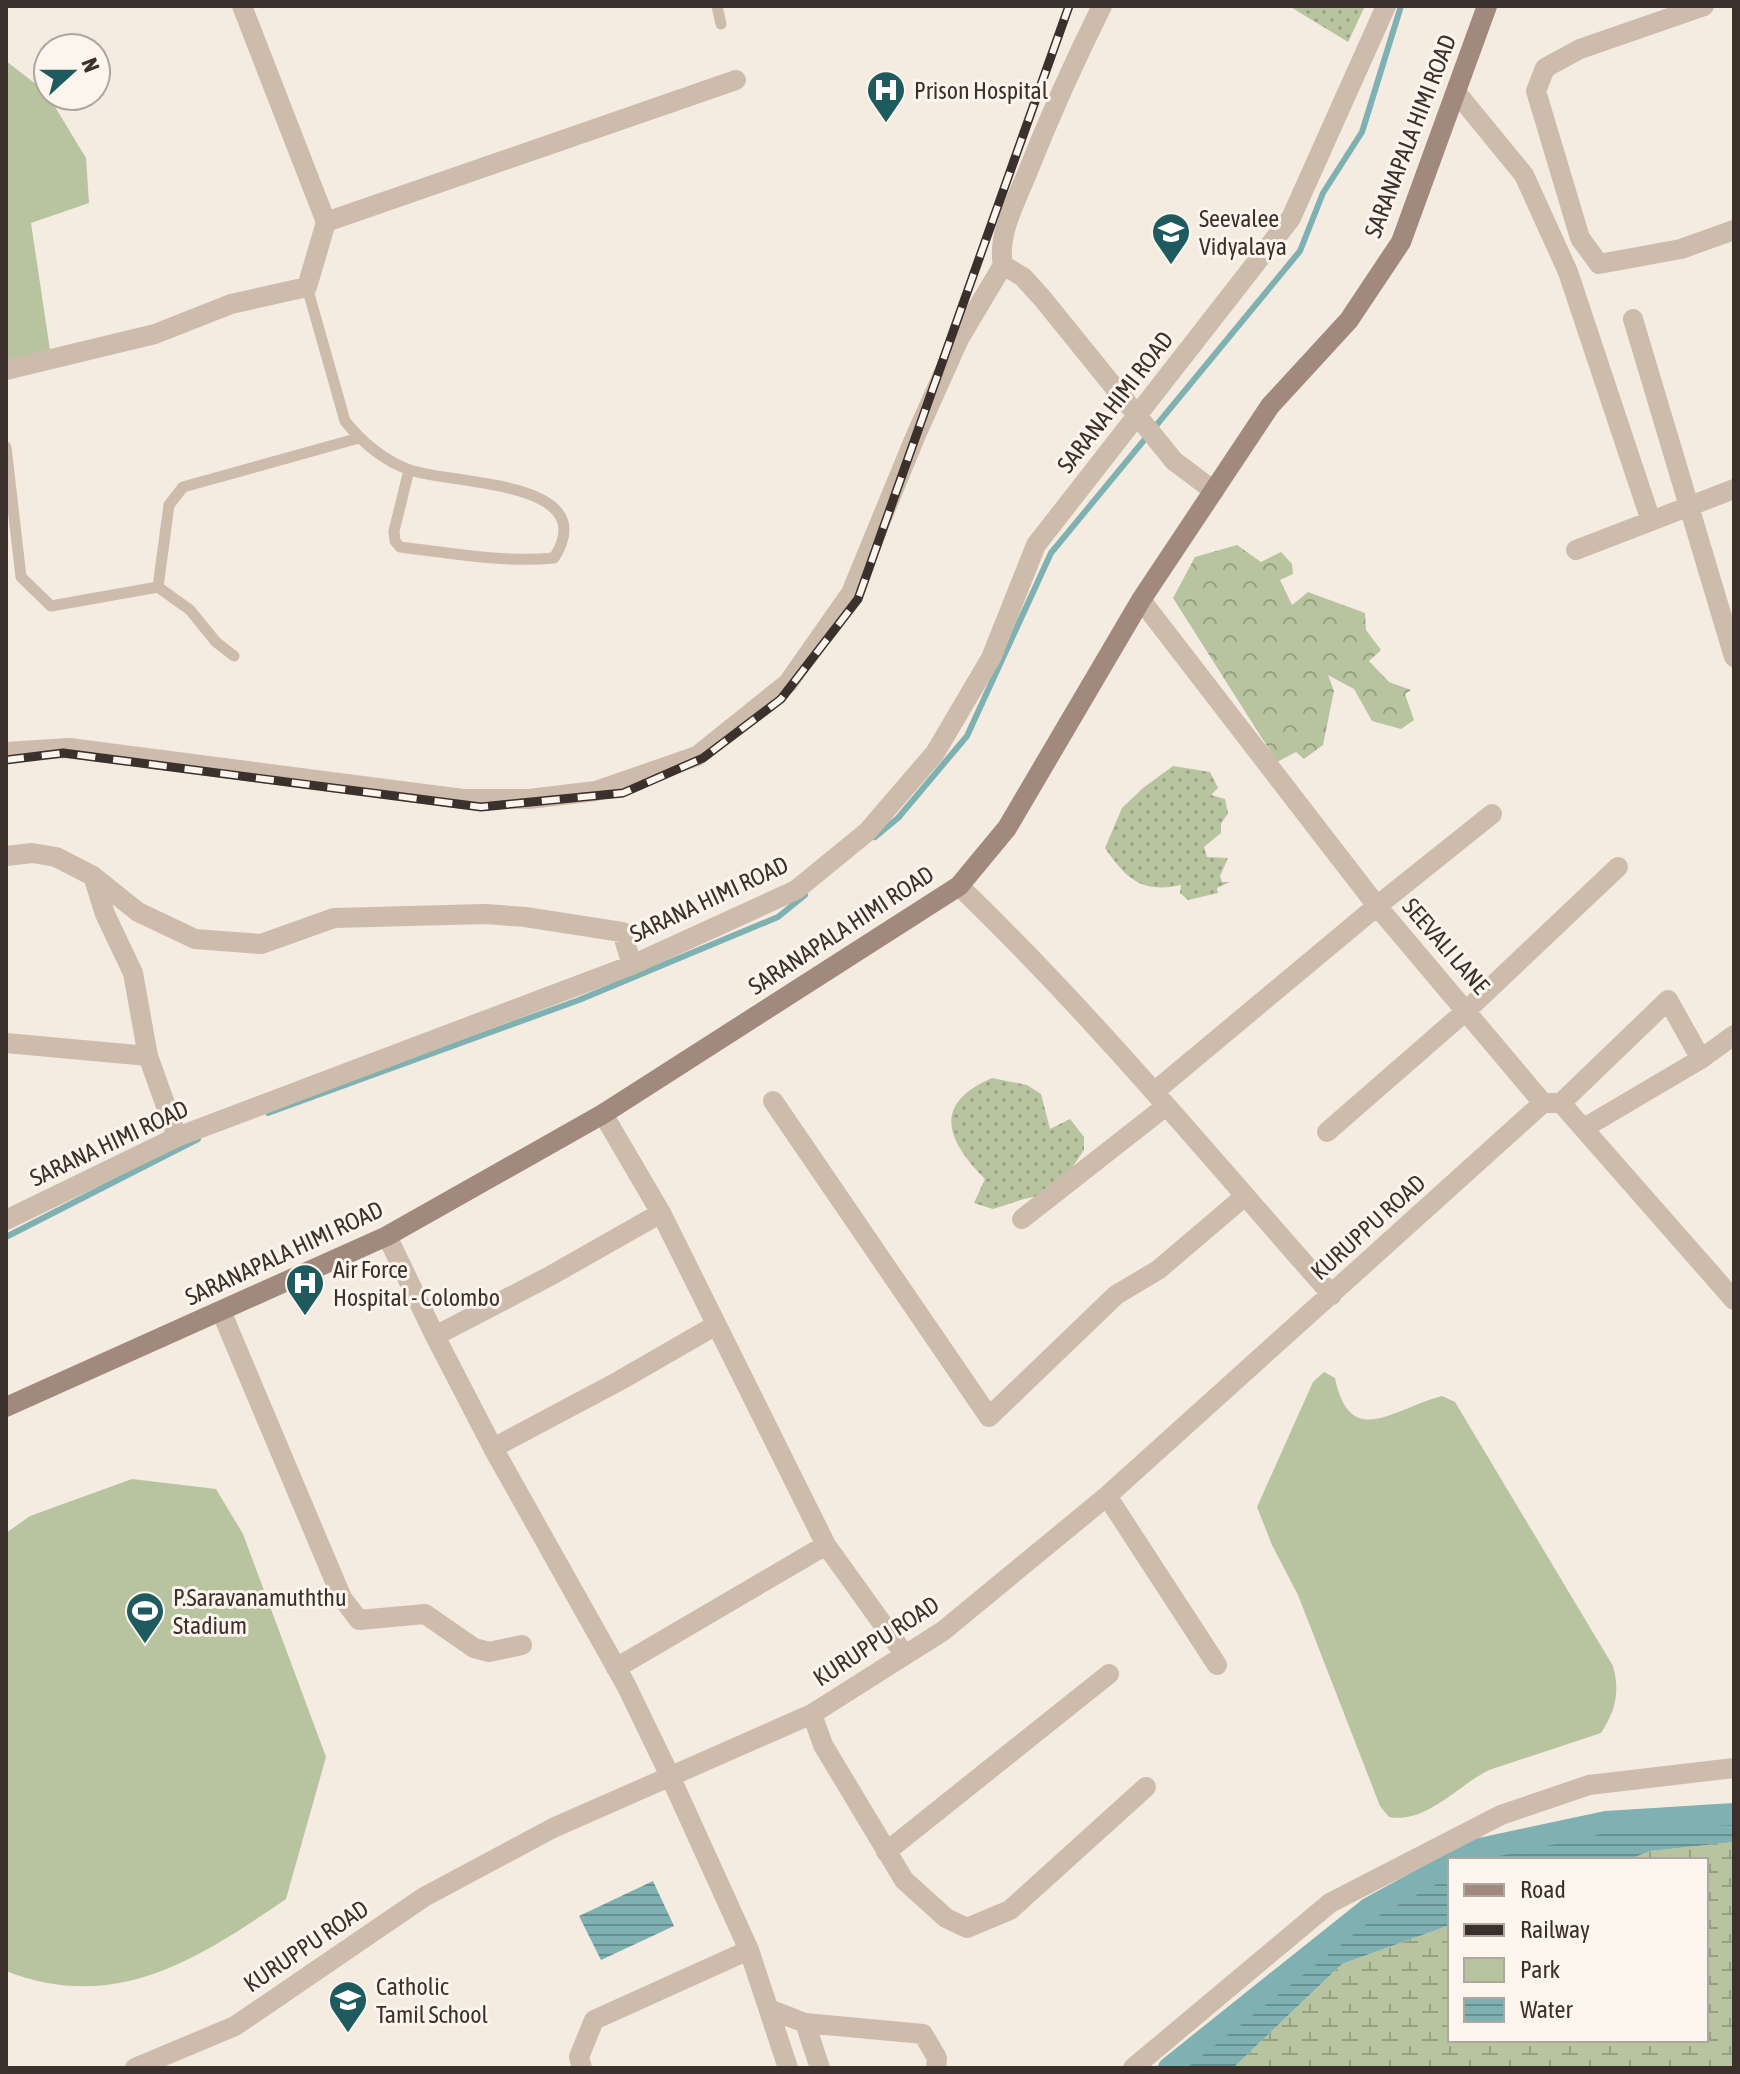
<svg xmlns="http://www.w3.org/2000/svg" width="1740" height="2074" viewBox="0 0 1740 2074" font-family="'Asap Condensed',sans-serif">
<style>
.green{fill:url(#green-dots)}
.forest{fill:url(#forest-crowns)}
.wetland{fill:url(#wetland-marsh)}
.pitch{fill:#b8c4a0}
.water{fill:url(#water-rules)}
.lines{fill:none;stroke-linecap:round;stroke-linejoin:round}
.stream{stroke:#7fb0b2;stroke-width:6}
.canal{stroke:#7fb0b2;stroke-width:22}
.lane{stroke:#cdbbac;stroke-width:11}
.street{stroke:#cdbbac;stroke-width:20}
.secondary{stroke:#a18a7d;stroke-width:20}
.rail-casing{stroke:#3b302b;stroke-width:9}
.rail{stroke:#fbf5ee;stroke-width:6;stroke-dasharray:18;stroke-linecap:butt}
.labels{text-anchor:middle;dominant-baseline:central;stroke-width:6;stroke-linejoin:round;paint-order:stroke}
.poi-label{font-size:24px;fill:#3b302b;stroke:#fbf5ee;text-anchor:start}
.street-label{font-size:24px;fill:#3b302b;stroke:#fbf5ee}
</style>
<defs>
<pattern id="green-dots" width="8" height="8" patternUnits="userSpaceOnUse" patternTransform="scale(2)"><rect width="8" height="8" fill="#b8c4a0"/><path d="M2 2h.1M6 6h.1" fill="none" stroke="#97a083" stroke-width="1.8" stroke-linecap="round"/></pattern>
<pattern id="forest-crowns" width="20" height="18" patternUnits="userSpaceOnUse" patternTransform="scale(2)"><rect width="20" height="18" fill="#b8c4a0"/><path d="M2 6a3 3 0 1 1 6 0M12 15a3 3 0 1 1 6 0" fill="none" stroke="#97a083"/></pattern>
<pattern id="wetland-marsh" width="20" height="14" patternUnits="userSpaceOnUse" patternTransform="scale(2)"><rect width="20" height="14" fill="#b8c4a0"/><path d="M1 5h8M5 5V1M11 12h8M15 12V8" fill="none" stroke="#97a083"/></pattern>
<pattern id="water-rules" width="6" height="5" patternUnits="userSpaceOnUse" patternTransform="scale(2)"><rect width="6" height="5" fill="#7fb0b2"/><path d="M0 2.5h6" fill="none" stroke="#699091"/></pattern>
</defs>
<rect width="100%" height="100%" fill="#f4ebe1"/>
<path class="green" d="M1289 6H1365L1348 42Z
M1173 766 1210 772 1218 788 1211 795 1225 799 1228 813 1221 824V833L1204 847 1207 857 1228 858 1220 876 1222 882H1230L1217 888 1218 893 1188 900 1180 893 1181 885C1141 894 1126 878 1105 848L1122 808 1143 788Z
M992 1078 1027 1085 1041 1094 1050 1129 1070 1119 1084 1137V1150L1055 1193 1024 1199 993 1209 974 1203 985 1179C946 1140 932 1104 992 1078Z"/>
<path class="forest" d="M1237 545 1261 562 1281 552 1292 564 1293 574 1280 580 1292 605 1308 592 1365 613 1366 630 1381 650 1369 661 1389 682 1411 690 1405 694 1414 720 1401 729 1372 721 1354 689 1328 675 1334 691 1323 745 1304 759 1296 752 1277 762 1173 598 1195 557Z"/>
<path class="wetland" d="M1734 1842V2068H1233L1342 1964 1450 1925V2040H1706V1860H1627L1651 1851Z"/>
<path class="pitch" d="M6 61 46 92 86 158 89 203 31 223 50 350 6 365Z
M1324 1372 1335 1378C1350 1451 1394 1408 1442 1396L1455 1402 1613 1666C1620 1692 1616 1710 1601 1733L1489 1770C1457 1786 1426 1824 1389 1817L1380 1806 1298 1595 1272 1545 1257 1507 1313 1382Z
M132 1479 216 1489 243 1534 326 1757 286 1899C198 1959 116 2014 6 1971V1533L30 1516Z"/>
<path class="water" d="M1734 1814V1842L1651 1851 1627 1860H1456L1475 1850 1606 1822Z
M1450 1864V1925L1342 1964 1233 2068H1169L1368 1909Z
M653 1881 674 1926 601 1960 579 1916Z"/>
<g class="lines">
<path class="stream" d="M875 837 898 818 967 736 1051 553 1300 251 1323 193 1362 132 1401 6
M268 1113 579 1000 778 917 805 895
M6 1237 198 1139"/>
<path class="canal" d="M1456 1860 1475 1850 1606 1822 1734 1814
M1169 2068 1368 1909 1450 1864"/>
<path class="lane" d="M717 6 721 24
M307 287 345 421C361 441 382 459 407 469 446 485 605 478 554 558 503 563 451 553 400 547L395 541 394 531 409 470
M6 447 21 577 51 606 158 587 169 505 183 487 359 438
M158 587 190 610 216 642 234 656"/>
<path class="street" d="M242 6 326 222
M1102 6C1074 62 1049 118 1026 176 1015 203 997 236 1003 265L1023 277 1042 298 1174 461 1214 491
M1704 6 1580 49 1545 68 1536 91 1580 238 1599 264 1681 249 1734 230
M1456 92 1524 175 1568 272 1651 521
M1633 319 1734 657
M6 370 155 334 231 304 307 287 326 222 736 80
M1576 550 1734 489
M1141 600 1377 906 1543 1103H1561L1734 1300
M6 752 69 748 463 799H529L596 791 697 756 788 683 851 593 916 435 959 339 1003 265
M6 856 32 853 56 857 93 876 138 912 195 939 261 944 334 918 485 914 525 917 622 932 632 965
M93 876 105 914 133 973 148 1056
M959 886C1092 1014 1210 1157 1332 1295
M6 1043 148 1056 177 1137
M1154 1092 1377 906 1492 814
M773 1101 989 1417 1116 1295 1158 1270 1245 1196
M1561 1103 1668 1000 1701 1059
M603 1114 661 1213 826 1545 905 1655
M1584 1128 1701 1059 1734 1035
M1327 1132 1467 1010 1618 867
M1022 1219 1166 1106
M6 1220 177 1137 632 965 796 890 867 832 935 753 991 658 1036 545 1291 218 1386 6
M387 1236 435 1336 493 1448 626 1685 670 1776 749 1950 788 2068
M221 1311 342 1598 359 1620 425 1614 474 1648 489 1652 522 1645
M435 1336 550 1276 661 1213
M493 1448 619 1381 716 1325
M1107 1496 1217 1665
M616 1668 826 1545
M812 1714 823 1745 904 1880 946 1918 967 1928 1010 1910 1146 1787
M886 1852 1109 1674
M769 2009 805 2023 923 2034 937 2058 936 2068
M805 2023 820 2068
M135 2068 235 2026 424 1897 553 1828 812 1714 943 1631 1107 1496 1543 1103
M582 2068 579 2057 594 2020 749 1950
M1133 2068 1330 1903 1501 1815 1589 1785 1734 1768"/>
<path class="secondary" d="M6 1407 387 1236 603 1114 959 886 1007 828 1141 600 1270 406 1349 320 1401 242 1487 6"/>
<defs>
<path id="rail" d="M6 760 63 753 481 807 623 793 703 758 781 699 858 599 1069 6"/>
</defs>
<use href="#rail" class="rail-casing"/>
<use href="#rail" class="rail"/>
</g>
<defs>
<symbol id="hospital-pin" viewBox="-11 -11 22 30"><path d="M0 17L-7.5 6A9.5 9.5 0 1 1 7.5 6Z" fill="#1f5a5e" stroke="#fbf5ee"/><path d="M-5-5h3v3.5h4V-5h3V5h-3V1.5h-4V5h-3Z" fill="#fff"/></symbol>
<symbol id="school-pin" viewBox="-11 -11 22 30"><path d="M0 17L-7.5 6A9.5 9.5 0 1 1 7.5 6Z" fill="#1f5a5e" stroke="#fbf5ee"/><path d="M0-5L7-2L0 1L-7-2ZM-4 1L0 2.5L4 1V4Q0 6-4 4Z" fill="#fff"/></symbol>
<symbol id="stadium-pin" viewBox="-11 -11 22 30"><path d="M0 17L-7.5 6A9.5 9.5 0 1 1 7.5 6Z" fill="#1f5a5e" stroke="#fbf5ee"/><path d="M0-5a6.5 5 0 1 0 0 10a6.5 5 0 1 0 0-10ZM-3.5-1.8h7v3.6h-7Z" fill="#fff"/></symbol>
</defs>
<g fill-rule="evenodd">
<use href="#hospital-pin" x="864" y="68" width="44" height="60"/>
<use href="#school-pin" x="1149" y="210" width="44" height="60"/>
<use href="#hospital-pin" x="283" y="1261" width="44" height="60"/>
<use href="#stadium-pin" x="123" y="1589" width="44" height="60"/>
<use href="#school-pin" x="326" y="1978" width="44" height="60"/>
</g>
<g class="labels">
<g class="poi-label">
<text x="914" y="90">Prison Hospital</text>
<text x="1199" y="218">Seevalee<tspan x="1199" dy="28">Vidyalaya</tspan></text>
<text x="333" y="1269">Air Force<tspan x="333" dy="28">Hospital - Colombo</tspan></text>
<text x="173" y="1597">P.Saravanamuththu<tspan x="173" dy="28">Stadium</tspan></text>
<text x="376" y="1986">Catholic<tspan x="376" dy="28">Tamil School</tspan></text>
</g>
<g class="street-label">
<text transform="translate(1410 136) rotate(-69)">SARANAPALA HIMI ROAD</text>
<text transform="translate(1115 402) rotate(-52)">SARANA HIMI ROAD</text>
<text transform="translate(709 899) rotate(-25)">SARANA HIMI ROAD</text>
<text transform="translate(841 930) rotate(-33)">SARANAPALA HIMI ROAD</text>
<text transform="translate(1446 946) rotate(49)">SEEVALI LANE</text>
<text transform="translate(109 1143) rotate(-25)">SARANA HIMI ROAD</text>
<text transform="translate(1368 1227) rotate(-42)">KURUPPU ROAD</text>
<text transform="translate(284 1253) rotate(-25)">SARANAPALA HIMI ROAD</text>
<text transform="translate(876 1641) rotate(-33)">KURUPPU ROAD</text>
<text transform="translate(306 1946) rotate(-34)">KURUPPU ROAD</text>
</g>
</g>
<rect width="1740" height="2074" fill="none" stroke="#3b302b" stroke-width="16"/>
<rect x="1448" y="1858" width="260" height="184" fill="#fbf5ee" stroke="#aea6a0" stroke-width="2"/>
<rect x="1464" y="1884" width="40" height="12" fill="#a18a7d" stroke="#aea6a0" stroke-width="2"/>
<text x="1520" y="1898" font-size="24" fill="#3b302b">Road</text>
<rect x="1464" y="1924" width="40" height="12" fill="#3b302b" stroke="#aea6a0" stroke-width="2"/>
<text x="1520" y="1938" font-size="24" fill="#3b302b">Railway</text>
<rect x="1464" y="1958" width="40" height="24" fill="#b8c4a0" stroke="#aea6a0" stroke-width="2"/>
<text x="1520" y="1978" font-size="24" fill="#3b302b">Park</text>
<rect x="1464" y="1998" width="40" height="24" fill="url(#water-rules)" stroke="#aea6a0" stroke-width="2"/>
<text x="1520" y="2018" font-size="24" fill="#3b302b">Water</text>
<g transform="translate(72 72) rotate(69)"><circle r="38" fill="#fbf5ee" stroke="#aea6a0" stroke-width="2"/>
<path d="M0-6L14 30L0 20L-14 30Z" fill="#1f5a5e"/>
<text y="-12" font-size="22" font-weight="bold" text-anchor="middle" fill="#3b302b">N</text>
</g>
</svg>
